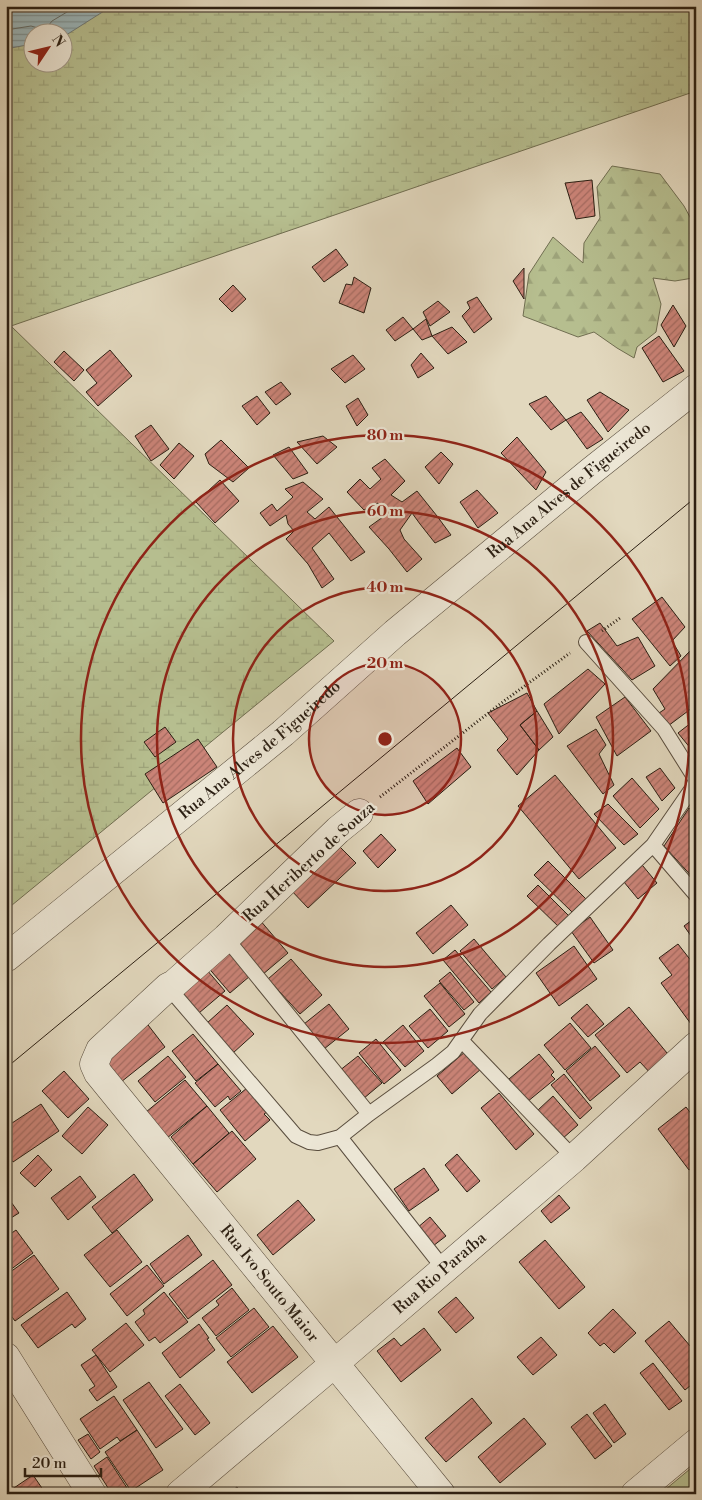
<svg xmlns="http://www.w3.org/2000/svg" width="702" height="1500" viewBox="0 0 702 1500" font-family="'Libre Bodoni',serif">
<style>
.forest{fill:url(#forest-firs);stroke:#706e51}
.wetland{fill:url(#wetland-marsh);stroke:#706e51;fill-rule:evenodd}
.water{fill:url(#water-rules);stroke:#6e7a79}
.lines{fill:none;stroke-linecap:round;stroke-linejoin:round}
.shore{stroke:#626b68;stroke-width:1}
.building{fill:url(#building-hatch);stroke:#2b1f13}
.service-casing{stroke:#594d3e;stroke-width:16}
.minor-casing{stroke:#594d3e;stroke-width:29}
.path{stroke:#2b1f13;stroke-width:3;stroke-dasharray:1 2.5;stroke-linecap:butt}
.service{stroke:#ece6d5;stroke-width:14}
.minor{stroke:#ece6d5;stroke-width:28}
.tram{stroke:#2b1f13;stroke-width:1}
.ring{fill:none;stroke:#8f2418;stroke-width:2.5}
.labels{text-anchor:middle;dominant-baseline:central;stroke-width:4.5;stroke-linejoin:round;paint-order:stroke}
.street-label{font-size:16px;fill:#2b1f13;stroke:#ece6d5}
.centre{fill:#8f2418;stroke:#ece6d5;stroke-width:2.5}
.ring-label{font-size:15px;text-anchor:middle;font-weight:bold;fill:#8f2418;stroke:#ece6d5;stroke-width:4.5;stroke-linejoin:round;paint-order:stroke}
</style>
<defs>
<pattern id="forest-firs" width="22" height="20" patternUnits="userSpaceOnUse" patternTransform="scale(1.25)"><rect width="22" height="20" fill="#b6be8f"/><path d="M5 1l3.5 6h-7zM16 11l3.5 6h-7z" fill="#9da37a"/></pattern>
<pattern id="wetland-marsh" width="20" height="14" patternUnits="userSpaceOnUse" patternTransform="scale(1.25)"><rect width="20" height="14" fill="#b6be8f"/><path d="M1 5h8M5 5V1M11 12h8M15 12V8" fill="none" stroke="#9da37a"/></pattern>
<pattern id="water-rules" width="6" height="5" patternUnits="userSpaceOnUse" patternTransform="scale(1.25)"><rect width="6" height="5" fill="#9ab7bd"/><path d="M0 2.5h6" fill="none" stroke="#7e9498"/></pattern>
<pattern id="building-hatch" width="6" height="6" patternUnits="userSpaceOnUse" patternTransform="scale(1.25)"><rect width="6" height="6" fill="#cb8478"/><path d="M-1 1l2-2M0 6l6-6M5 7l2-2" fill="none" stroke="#a56b61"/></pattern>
</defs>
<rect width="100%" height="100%" fill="#e2d8be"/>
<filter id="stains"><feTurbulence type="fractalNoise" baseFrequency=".004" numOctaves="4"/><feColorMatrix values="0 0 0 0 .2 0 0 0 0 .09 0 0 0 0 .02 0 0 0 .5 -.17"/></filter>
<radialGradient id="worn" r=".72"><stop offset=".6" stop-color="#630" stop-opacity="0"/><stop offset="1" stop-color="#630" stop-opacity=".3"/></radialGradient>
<path class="forest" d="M612 166 660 174 684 206 696 228V271L693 278 675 281 653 278 661 304 656 332 637 347 634 358 617 348 594 332 578 337 523 316 529 274 553 237 583 263 584 243 600 218 597 187Z
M696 1464V1494H660Z"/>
<path class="wetland" d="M6 6H696V91L11 326 334 641 6 910ZM32 32H62V62H32Z"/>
<path class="water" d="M6 6H112L63 37 62 32H32V44L6 49Z"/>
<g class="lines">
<path class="shore" d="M6 30 31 26 45 30 52 21 77 6"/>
</g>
<path class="building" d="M592 180 595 216 576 219 565 183Z
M336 249 348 265 324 282 312 267Z
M524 268V299L513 281Z
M354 277 371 288 364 313 339 303 346 284 352 285Z
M233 285 246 299 232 312 219 299Z
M477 297 492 319 474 333 462 316 470 308 467 302Z
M438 301 450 312 430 326 423 312Z
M673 305 686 326 674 347 661 325Z
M403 317 413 329 395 341 386 330Z
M426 319 432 336 422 340 413 329Z
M452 327 467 342 448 354 432 336Z
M659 336 684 371 663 382 642 348Z
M110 350 132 376 98 406 86 392 97 383 86 370Z
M64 351 84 370 74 381 54 362Z
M421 353 434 368 418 378 411 365Z
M353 355 365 369 345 383 331 369Z
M281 382 291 394 276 405 265 392Z
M600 392 629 410 608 432 587 400Z
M257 396 270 413 257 425 242 406Z
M546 396 566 420 551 430 529 404Z
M358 398 368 415 357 426 346 406Z
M581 412 603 439 587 449 566 420Z
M151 425 169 449 151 461 135 436Z
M323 436 337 447 317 464 297 442Z
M517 437 546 472 536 490 501 453Z
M221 440 249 468 233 482 209 464 205 454Z
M179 443 194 456 174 479 160 465Z
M289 447 308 473 293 479 273 455Z
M441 452 453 464 439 484 425 467Z
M385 459 405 481 391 495 402 502 417 491 437 516 451 535 435 543 420 524 412 513 400 530 404 539 422 559 407 572 389 549 369 527 387 514 378 503 364 510 347 492 360 479 370 489 381 479 372 468Z
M220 480 239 501 215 523 196 502Z
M303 482 323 499 307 512 315 519 329 507 365 552 351 561 329 533 312 548 334 579 322 588 308 564 286 539 294 531 288 524 286 515 270 526 260 513 272 504 277 511 293 497 285 489Z
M477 490 498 513 478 528 460 502Z
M662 597 685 627 672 641 681 656 670 666 632 619Z
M600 623 617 646 638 637 655 666 632 680 587 631Z
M696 649V705L664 729 659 713 665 709 653 689 691 650Z
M588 669 605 684 559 734 544 704Z
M527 693 537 711 520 725 539 750 517 775 497 750 508 739 488 713Z
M625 697 651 731 617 756 596 717Z
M537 711 553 737 539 750 520 725Z
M696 719V755L678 733Z
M165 727 176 742 155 757 144 742Z
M596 729 606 745 599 754 614 785 603 794 567 746Z
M198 739 217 767 163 803 145 774Z
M457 748 471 767 428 804 413 781Z
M660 768 675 788 662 801 646 777Z
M555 775 616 848 579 879 518 806Z
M632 778 659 809 640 828 613 796Z
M608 804 638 834 624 845 594 814Z
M689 808 696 815V845L692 848 696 852V881L664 846Z
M381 834 396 850 378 868 363 851Z
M336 843 356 863 308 908 289 888Z
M638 860 657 883 638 899 619 876Z
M548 861 586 899 572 912 534 875Z
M538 885 571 918 561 929 527 896Z
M451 905 468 925 433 954 416 933Z
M590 917 613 950 594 963 571 931Z
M696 917V943L684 926Z
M259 919 288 953 262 975 233 942Z
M474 939 506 977 492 989 460 951Z
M678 944 696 967V1017L691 1024 661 983 672 975 659 958Z
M574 946 597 979 559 1006 536 973Z
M226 948 250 976 230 993 206 965Z
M455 950 491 992 479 1003 443 960Z
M291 959 322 995 300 1014 268 979Z
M200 962 225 991 199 1013 174 984Z
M450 972 474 1002 464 1010 439 981Z
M440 983 465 1014 449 1027 424 996Z
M329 1004 349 1029 324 1049 304 1024Z
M587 1004 604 1024 588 1037 571 1018Z
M227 1005 254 1034 233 1053 207 1023Z
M629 1007 672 1059 652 1075 640 1062 627 1073 595 1035Z
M430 1009 448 1031 428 1048 409 1026Z
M145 1021 165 1047 121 1082 101 1057Z
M570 1023 591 1048 565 1070 544 1045Z
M403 1025 424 1051 405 1067 383 1042Z
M193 1034 218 1064 196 1081 172 1051Z
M376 1039 401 1070 384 1084 359 1053Z
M595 1046 620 1076 590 1101 566 1071Z
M466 1051 481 1069 452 1094 437 1076Z
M539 1054 554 1072 551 1075 555 1079 527 1102 509 1079Z
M168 1056 186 1077 155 1102 138 1081Z
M358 1056 382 1083 363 1099 339 1071Z
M218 1064 241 1091 230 1100 228 1096 215 1107 195 1083Z
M64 1071 89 1099 68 1118 42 1091Z
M564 1074 592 1108 580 1119 551 1085Z
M185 1080 207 1106 167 1138 146 1112Z
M247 1088 267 1112 264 1114 270 1120 245 1141 220 1110Z
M499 1093 534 1134 516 1150 481 1108Z
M553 1096 578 1125 562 1139 538 1110Z
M41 1104 59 1131 13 1162 6 1152V1127Z
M207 1106 229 1133 193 1164 171 1137Z
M88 1107 108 1125 82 1154 62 1136Z
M686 1107 696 1120V1165L689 1170 658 1129Z
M232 1131 256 1159 217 1192 193 1164Z
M457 1154 480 1181 467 1192 445 1165Z
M38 1155 52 1170 35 1187 20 1173Z
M424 1168 439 1190 409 1211 394 1189Z
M134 1174 153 1200 112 1233 92 1207Z
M80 1176 96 1197 68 1220 51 1198Z
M6 1195 19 1213 6 1221Z
M559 1195 570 1208 551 1223 541 1211Z
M298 1200 315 1220 273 1255 257 1235Z
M430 1217 446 1236 433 1246 417 1228Z
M16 1230 33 1253 6 1273V1237Z
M117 1230 142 1262 110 1287 84 1255Z
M188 1235 202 1255 164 1284 150 1264Z
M545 1240 585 1287 559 1309 519 1262Z
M34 1255 59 1289 15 1321 6 1309V1275Z
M213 1260 232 1285 188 1319 169 1294Z
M147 1265 164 1286 127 1316 110 1294Z
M232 1288 249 1310 216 1336 202 1318 219 1305 216 1301Z
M67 1292 86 1319 75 1328 72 1324 38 1348 21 1325Z
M164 1292 188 1322 160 1343 155 1337 149 1341 135 1322 145 1314 143 1310Z
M456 1297 474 1318 456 1333 438 1312Z
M254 1308 269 1327 231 1357 216 1338Z
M613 1309 636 1333 614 1353 604 1343 600 1346 588 1333Z
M669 1321 696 1353V1381L685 1390 645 1341Z
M126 1323 144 1345 110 1372 92 1350Z
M199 1324 209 1338 207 1339 215 1350 180 1378 162 1353Z
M273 1326 298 1357 252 1393 227 1362Z
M424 1328 441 1350 401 1382 377 1351 394 1338 401 1346Z
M541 1337 557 1355 533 1375 517 1357Z
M96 1355 117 1387 97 1401 89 1390 95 1386 81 1365Z
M653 1363 682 1401 669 1410 640 1373Z
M149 1382 183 1429 156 1448 123 1400Z
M180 1384 210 1423 195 1435 165 1396Z
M114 1396 137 1430 120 1441 117 1437 100 1449 80 1419Z
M472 1398 492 1423 446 1462 425 1438Z
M605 1404 626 1434 614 1443 593 1413Z
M587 1414 612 1446 595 1459 571 1427Z
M524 1418 546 1444 500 1483 478 1457Z
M137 1430 163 1470 131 1491 105 1452Z
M88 1434 100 1452 91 1459 78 1440Z
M107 1457 131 1494H112L94 1466Z
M33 1475 46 1494H9L8 1492Z
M237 1487 243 1494H228Z"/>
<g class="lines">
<defs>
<path id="service" d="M586 642 664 729 696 780
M653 845 696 895
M226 938 369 1114
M168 987 296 1136 309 1142 318 1143 340 1137 369 1114 437 1065 453 1052 480 1014 549 944 653 845 693 787 696 779
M462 1041 574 1158
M340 1137 444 1269"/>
<g id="minor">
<path id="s1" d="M359 813 338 830 226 938 174 984 168 987 100 1050 94 1064 98 1073 441 1494"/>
<path id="s2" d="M6 958 283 733 395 633 590 472 696 388"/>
<path d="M6 1357 92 1494"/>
<path id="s3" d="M180 1494 335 1363 574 1158 696 1046"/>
<path d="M635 1494 696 1443"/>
</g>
</defs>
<use href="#service" class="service-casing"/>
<use href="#minor" class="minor-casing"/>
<path class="path" d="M602 631 620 618
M380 797 504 701 570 653"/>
<use href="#service" class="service"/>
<use href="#minor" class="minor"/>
<path class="tram" d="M6 1068 696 497"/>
</g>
<circle cx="385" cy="739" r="76" fill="#8f2418" fill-opacity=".12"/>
<g class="ring">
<circle cx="385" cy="739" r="76"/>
<circle cx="385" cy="739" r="152"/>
<circle cx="385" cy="739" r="228"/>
<circle cx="385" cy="739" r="304"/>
</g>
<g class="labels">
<g class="street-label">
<text stroke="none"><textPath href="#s2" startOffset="732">Rua Ana Alves de Figueiredo</textPath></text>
<text stroke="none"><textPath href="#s2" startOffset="328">Rua Ana Alves de Figueiredo</textPath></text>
<text transform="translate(309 862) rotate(-42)">Rua Heriberto de Souza</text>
<text stroke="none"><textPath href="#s3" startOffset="341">Rua Rio Paraíba</textPath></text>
<text stroke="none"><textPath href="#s1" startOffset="648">Rua Ivo Souto Maior</textPath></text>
</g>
</g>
<circle cx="385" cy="739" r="8" class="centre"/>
<g class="ring-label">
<text x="385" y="440">80 m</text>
<text x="385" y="516">60 m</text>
<text x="385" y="592">40 m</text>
<text x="385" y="668">20 m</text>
</g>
<rect width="702" height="1500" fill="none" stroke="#e2d8be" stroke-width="25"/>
<rect x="8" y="8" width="687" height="1485" fill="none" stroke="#2b1f13" stroke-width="2.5"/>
<rect x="12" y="12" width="677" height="1475" fill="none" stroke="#2b1f13"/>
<g transform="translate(48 48) rotate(55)"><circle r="24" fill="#ece6d5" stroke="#9f9687"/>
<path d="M0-4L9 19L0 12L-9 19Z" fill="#8f2418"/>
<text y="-8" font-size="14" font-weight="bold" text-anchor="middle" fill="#2b1f13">N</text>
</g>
<path d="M25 1468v8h76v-8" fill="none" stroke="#2b1f13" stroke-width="2.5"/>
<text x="32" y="1468" font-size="15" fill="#2b1f13" stroke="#ece6d5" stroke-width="4" paint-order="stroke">20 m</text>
<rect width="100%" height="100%" filter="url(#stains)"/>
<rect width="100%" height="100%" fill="url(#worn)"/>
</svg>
